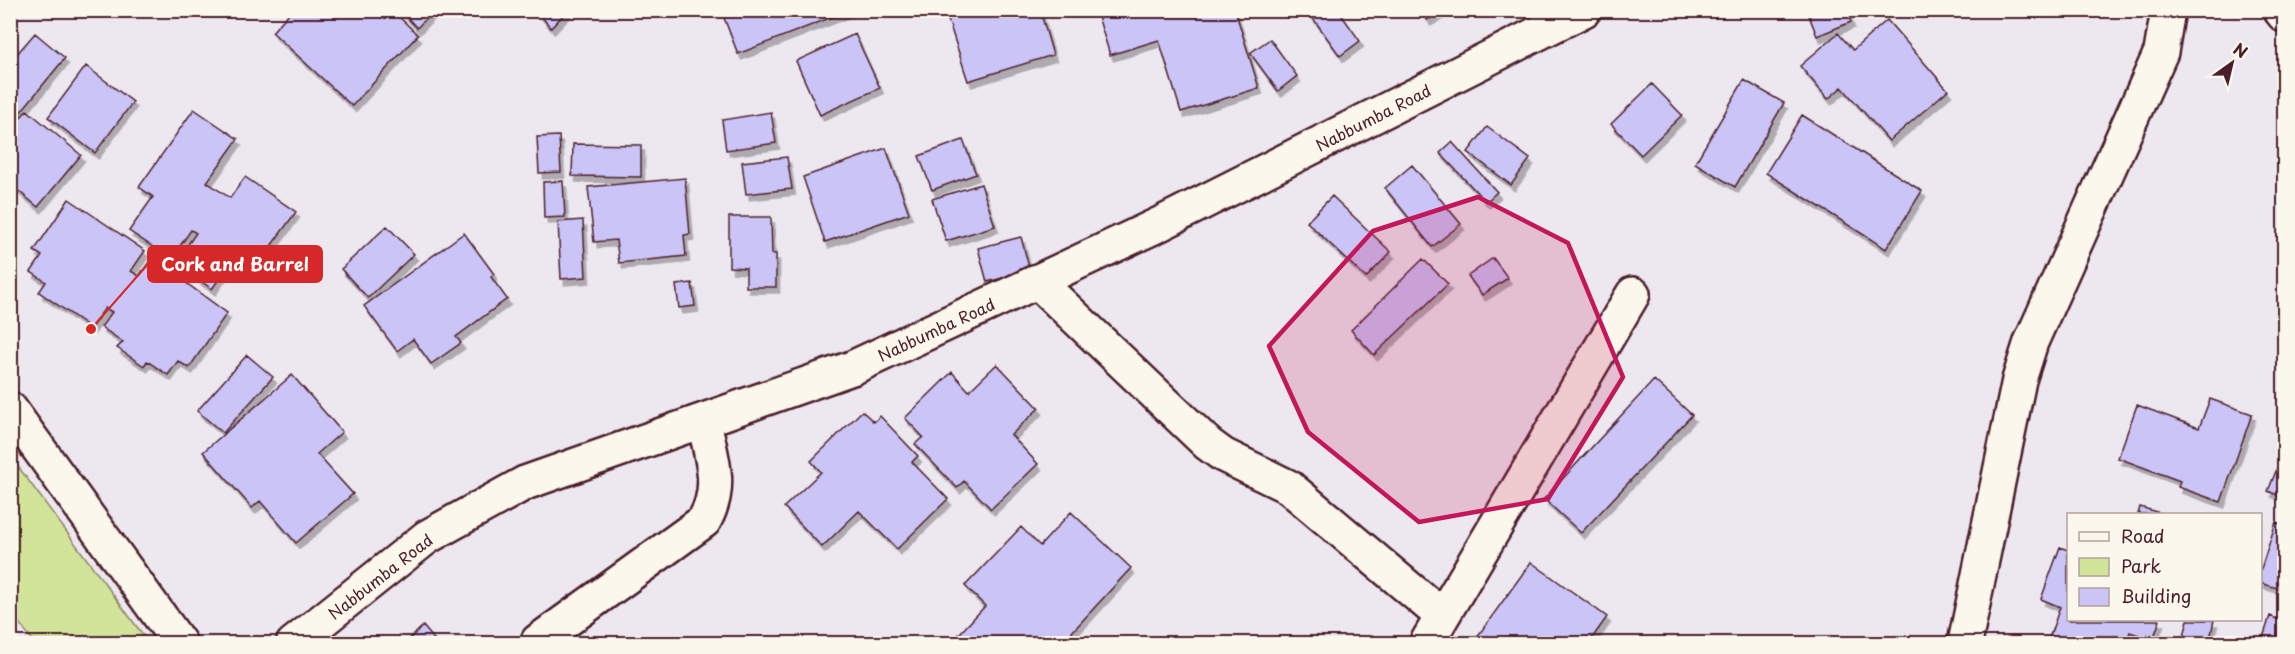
<svg xmlns="http://www.w3.org/2000/svg" width="2295" height="654" viewBox="0 0 2295 654" font-family="'Playpen Sans',sans-serif">
<style>
.green{fill:#d2e499;stroke:#8e8262;stroke-width:1.5}
.building{fill:#cbc4f7;stroke:#4a1f2b;stroke-width:1.5;filter:url(#shadow)}
.lines{fill:none;stroke-linecap:round;stroke-linejoin:round}
.minor-casing{stroke:#4a1f2b;stroke-width:38}
.minor{stroke:#fbf7ec;stroke-width:33}
.marked{fill:#c2185b;fill-opacity:0.2;stroke:#c2185b;stroke-width:4.5;stroke-linejoin:round}
.labels{text-anchor:middle;dominant-baseline:central;stroke-width:4.5;stroke-linejoin:round;paint-order:stroke}
.street-label{font-size:16px;fill:#4a1f2b;stroke:#fbf7ec}
.leader{fill:none;stroke:#d62828;stroke-width:2}
.callout-dot{fill:#d62828;stroke:#fbf7ec;stroke-width:2}
.callout{fill:#d62828;stroke:#d62828;stroke-width:2}
.callout-label{font-size:18px;text-anchor:middle;font-weight:bold;fill:#fff}
</style>
<defs>
<filter id="shadow"><feDropShadow dx="3.5" dy="6" stdDeviation="0" flood-color="#0004"/></filter>
</defs>
<rect width="100%" height="100%" fill="#ede8ef"/>
<filter id="ink" filterUnits="userSpaceOnUse"><feTurbulence type="fractalNoise" baseFrequency=".0167" numOctaves="2"/><feDisplacementMap in="SourceGraphic" scale="12" xChannelSelector="R" yChannelSelector="G"/><feConvolveMatrix kernelMatrix="1 2 1 2 8 2 1 2 1" color-interpolation-filters="sRGB"/></filter>
<g filter="url(#ink)">
<path class="green" d="M11 457 149 643H35L11 613Z"/>
<path class="building" d="M292 10H392L418 35 352 106 272 32Z
M400 10H434L417 28Z
M536 10H568L551 28Z
M721 10H850L738 54Z
M945 10H1040L1053 55 968 81Z
M1096 10H1235L1259 88 1181 112 1159 40 1110 55Z
M1307 10H1338L1360 41 1340 56Z
M1422 10H1445L1427 20Z
M1814 10H1847L1851 22 1817 36 1808 13Z
M1887 20 1948 90 1889 141 1842 87 1828 99 1800 66 1838 33 1853 50Z
M35 33 65 58 10 125V62Z
M855 34 880 88 820 115 796 61Z
M1270 39 1297 76 1278 91 1250 53Z
M86 66 133 102 95 153 48 117Z
M1744 80 1784 103 1735 187 1695 163Z
M1652 84 1682 115 1641 155 1611 124Z
M194 109 238 139 207 182 230 198 245 177 296 212 252 272 233 259 212 289 175 263 196 233 191 230 171 259 129 231 153 197 139 187Z
M27 110 81 155 38 207 10 184V130Z
M771 112 776 143 726 150 722 120Z
M1802 115 1922 191 1886 249 1766 173Z
M1487 127 1530 159 1511 185 1468 152Z
M559 136 561 172 539 173 537 137Z
M963 140 976 174 932 190 919 156Z
M1452 142 1497 192 1486 202 1440 153Z
M573 144 641 145V177L572 176Z
M886 148 909 213 825 242 803 177Z
M787 157 792 189 746 194 742 162Z
M1412 165 1461 224 1432 247 1385 188Z
M685 178 690 234 684 235 686 256 619 263 616 240 594 242 588 187Z
M563 181 565 217 544 218 543 182Z
M981 184 995 226 946 241 932 199Z
M1332 196 1391 252 1366 278 1307 222Z
M69 199 145 251 131 271 139 276 152 258 227 313 189 368 178 361 168 375 147 361 144 366 117 348 123 342 101 327 112 312 105 308 91 328 39 292 46 282 31 272 42 256 34 251Z
M729 217H771L772 254H776V287H746V268L729 267Z
M583 220 586 277 561 279 558 222Z
M387 226 414 254 368 298 341 269Z
M464 233 494 274 491 277 507 299 456 337 461 343 431 364 413 339 397 351 364 306Z
M1021 237 1030 271 987 282 978 248Z
M1493 258 1508 278 1482 295 1468 276Z
M1423 259 1448 284 1374 355 1351 330Z
M692 283 695 306 679 308 676 285Z
M247 355 273 377 223 433 197 411Z
M997 364 1039 408 1011 435 1038 464 991 509 964 481 957 488 915 444 923 437 905 418 952 372 969 391Z
M292 375 342 432 317 454 353 494 296 543 260 501 252 508 203 452Z
M1654 380 1692 415 1581 533 1544 499Z
M2210 399 2252 414 2221 502 2178 487 2180 481 2118 458 2137 405 2199 428Z
M862 411 874 422 880 416 918 456 912 462 948 499 897 549 859 511 822 547 784 507 821 472 811 461Z
M2284 451V498L2268 491Z
M2140 507 2163 514H2138Z
M1071 512 1131 568 1061 644H950L985 606 965 586 1021 527 1040 546Z
M2276 522 2284 525V590L2260 583V572Z
M2060 547 2068 550V620H2160L2153 640 2130 632 2126 644H2047L2060 607 2041 599Z
M1531 562 1607 617 1588 644H1486L1477 637Z
M2270 616 2284 622V644H2261Z
M2188 620H2214L2209 644H2182Z
M423 626 438 644H404Z"/>
<g class="lines">
<defs>
<path id="minor" d="M2280 10 2284 15
M1037 281 1208 444 1223 455 1289 487 1442 616
M10 409 180 644
M1966 638 2019 380 2031 342 2161 52 2168 10
M293 644 427 537 525 483 852 368 1160 224 1584 10
M540 644 538 641 704 521C724 486 711 458 704 421
M1426 644 1633 294"/>
</defs>
<use href="#minor" class="minor-casing"/>
<use href="#minor" class="minor"/>
</g>
</g>
<path class="marked" d="M1478 197 1568 243 1623 377 1548 499 1419 522 1308 432 1269 346 1373 231Z"/>
<g class="labels">
<g class="street-label">
<text transform="translate(1373 117) rotate(-27)">Nabbumba Road</text>
<text transform="translate(936 329) rotate(-25)">Nabbumba Road</text>
<text transform="translate(380 576) rotate(-38)">Nabbumba Road</text>
</g>
</g>
<path class="leader" d="M91 329L148 264"/>
<circle class="callout-dot" cx="91" cy="329" r="6"/>
<rect class="callout" x="148" y="246" width="174" height="36" rx="6"/>
<g class="callout-label">
<text x="235" y="271">Cork and Barrel</text>
</g>
<rect width="2295" height="654" fill="none" stroke="#fbf7ec" stroke-width="36"/>
<rect x="18" y="18" width="2259" height="618" fill="none" stroke="#4a1f2b" stroke-width="2" filter="url(#ink)"/>
<rect x="2067" y="513" width="195" height="108" fill="#fbf7ec" stroke="#b4a19f" stroke-width="1.5"/>
<rect x="2079" y="532" width="30" height="9" fill="#fbf7ec" stroke="#b4a19f" stroke-width="1.5"/>
<text x="2121" y="543" font-size="18" fill="#4a1f2b">Road</text>
<rect x="2079" y="558" width="30" height="18" fill="#d2e499" stroke="#b4a19f" stroke-width="1.5"/>
<text x="2121" y="573" font-size="18" fill="#4a1f2b">Park</text>
<rect x="2079" y="588" width="30" height="18" fill="#cbc4f7" stroke="#b4a19f" stroke-width="1.5"/>
<text x="2121" y="603" font-size="18" fill="#4a1f2b">Building</text>
<g transform="translate(2232 63) rotate(34)" stroke="#fbf7ec" stroke-width="4.5" paint-order="stroke">
<path d="M0-4.5L10 22L0 15L-10 22Z" fill="#4a1f2b"/>
<text y="-9" font-size="16" font-weight="bold" text-anchor="middle" fill="#4a1f2b">N</text>
</g>
</svg>
